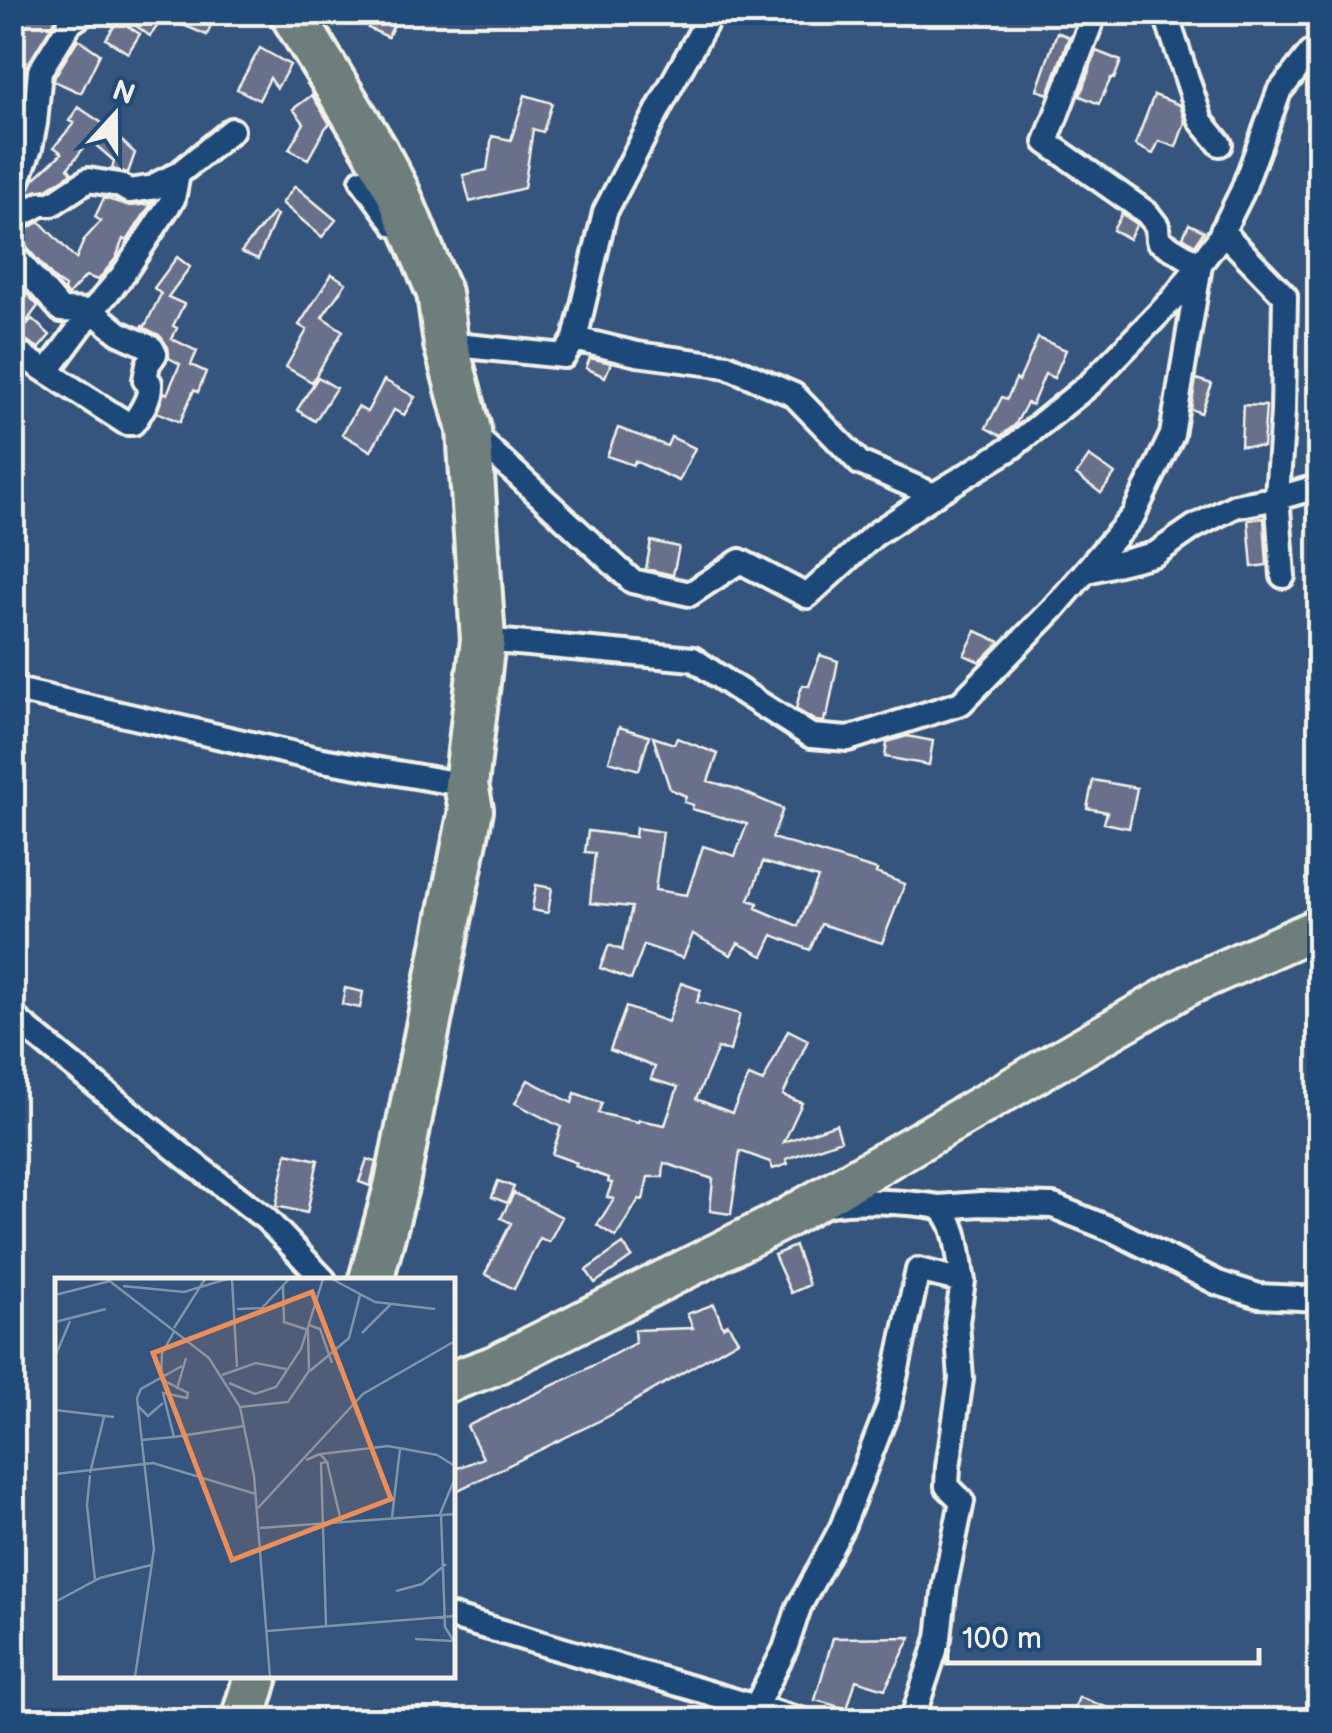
<svg xmlns="http://www.w3.org/2000/svg" width="1332" height="1733" viewBox="0 0 1332 1733" font-family="'Balsamiq Sans',sans-serif">
<style>
.building{fill:#68708b;stroke:#f4f1e8;stroke-width:2.5;fill-rule:evenodd}
.lines{fill:none;stroke-linecap:round;stroke-linejoin:round}
.street-casing{stroke:#f4f1e8;stroke-width:30}
.primary-casing{stroke:#f4f1e8;stroke-width:45}
.highway-casing{stroke:#f4f1e8;stroke-width:50}
.street{stroke:#1f4a7a;stroke-width:22}
.primary{stroke:#6d7e7c;stroke-width:38}
.highway{stroke:#6d7e7c;stroke-width:42}
.inset-road{fill:none;stroke:#8193a9;stroke-width:2.5}
.view{fill:#ec8e59;fill-opacity:0.15;stroke:#ec8e59;stroke-width:5}
.inset-edge{fill:none;stroke:#f4f1e8;stroke-width:5}
</style>
<rect width="100%" height="100%" fill="#35557f"/>
<filter id="ink" filterUnits="userSpaceOnUse"><feTurbulence type="fractalNoise" baseFrequency=".01" numOctaves="2"/><feDisplacementMap in="SourceGraphic" scale="20" xChannelSelector="R" yChannelSelector="G"/><feConvolveMatrix kernelMatrix="1 2 1 2 8 2 1 2 1" color-interpolation-filters="sRGB"/></filter>
<g filter="url(#ink)">
<path class="building" d="M12 12H60L26 68 12 62Z
M139 12H216L207 35 164 17 150 36 132 23Z
M376 13 395 22 388 37 368 28Z
M118 20 140 34 128 53 106 39Z
M1057 32 1069 37 1048 94 1037 90Z
M78 39 100 54 81 93 54 81 55 76Z
M260 48 290 65 277 88 270 78 259 100 237 89Z
M1096 51 1121 61 1114 79 1111 78 1099 104 1080 96Z
M312 95 330 124 326 127 308 159 289 149 304 123 293 109Z
M525 95 552 103 543 132 533 129 524 188 470 202 463 175 487 170 492 136 511 140Z
M1154 95 1180 105 1185 122 1176 147 1159 141 1153 154 1135 145Z
M78 107 102 123 135 153 128 173 112 169 114 161 90 140 68 168 72 173 47 189 35 191 25 196 34 179 62 153 54 147 74 123 69 121Z
M295 186 336 220 322 237 282 203Z
M104 198 130 206 151 204 127 241 123 239 116 258 98 280 86 276 68 295 64 291 65 287 56 281 29 250 22 237 16 234 40 222 76 259 84 240 101 221 95 217Z
M273 213 277 215 258 259 241 252Z
M1122 214 1137 224 1129 239 1113 230Z
M1189 224 1204 231 1195 245 1183 237Z
M177 257 190 267 168 297 184 304 173 326 177 328 172 339 197 351 191 365 206 372 198 392 194 390 180 422 157 412 164 392 167 394 180 364 169 358 168 347 159 335 141 326H145L161 294 154 288Z
M332 274 346 283 322 317 343 331 312 382 286 367 307 330 299 325Z
M20 286 38 306 27 321 12 310V296Z
M32 319 50 335 39 348 17 335Z
M1038 338 1066 350 1054 378 1045 374 1032 405 1027 403 1015 425 1001 436 986 428 1002 397 1007 399 1016 379 1019 381Z
M590 358 611 363 605 377 586 368Z
M318 377 336 388 315 421 297 410Z
M1196 379 1212 384 1201 413 1191 409Z
M384 380 415 397 404 415 394 410 371 451 342 434 358 407 367 412Z
M1243 405 1266 406 1263 447 1241 446Z
M618 428 667 446 671 437 695 448 679 481 635 461 633 465 607 456Z
M1089 456 1115 474 1101 493 1076 475Z
M1264 518 1267 565 1252 567 1248 520Z
M651 541 679 547 673 575 646 569Z
M976 631 1000 642 980 662 964 655Z
M820 655 838 661 827 717 825 716 824 722 816 721 796 709 800 692 803 685 809 686Z
M619 727 649 736 639 770 609 761Z
M907 736 933 741 929 765 885 757 887 742Z
M653 737 674 744 677 738 718 754 708 781 737 789 783 809 772 838 877 870 876 873 905 884 882 943 821 924 810 950 773 935 763 956 738 943 731 955 693 934 683 958 644 945 631 980 600 968 609 945 622 950 632 907 590 903 595 853 585 852 588 831 635 837 636 828 663 832 655 890 687 895 703 846 735 856 747 824 692 809 693 805 684 802 686 796 670 789ZM763 862 818 878 798 926 756 908 758 903 749 900Z
M1093 780 1137 788 1129 828 1104 823 1107 812 1087 808Z
M536 885 552 888 548 913 532 910Z
M681 983 701 990 697 1002 740 1014 730 1051 718 1048 696 1099 732 1113 749 1076 763 1082 788 1030 808 1040 783 1095 802 1103 784 1142 836 1124 841 1140 786 1159 788 1164 773 1169 770 1162 740 1151 731 1214 710 1211 713 1179 664 1163 663 1177H648L643 1200 639 1199 616 1237 597 1225 614 1199 607 1197 612 1183 608 1182 609 1178 575 1166 577 1163 552 1154 561 1127 515 1103 528 1080 572 1103 575 1093 602 1103 598 1113 638 1122 639 1120 665 1125 678 1087 651 1079 655 1067 610 1050 626 1007 668 1022Z
M345 988 363 992 360 1008 342 1004Z
M287 1153 318 1160 307 1213 276 1206Z
M367 1159 376 1162 370 1186 359 1182Z
M498 1181 514 1187 507 1203 492 1197Z
M514 1193 562 1217 549 1242 540 1238 514 1289 485 1274 511 1223 501 1218Z
M623 1244 632 1257 595 1283 586 1270Z
M795 1246 809 1285 791 1293 774 1255Z
M714 1304 723 1327 728 1324 738 1340 609 1416 452 1493V1470L483 1458 467 1426 573 1376 635 1343 634 1330 693 1328 687 1314Z
M911 1637 885 1689 856 1680 847 1709 815 1700 833 1638Z
M1079 1697 1138 1719V1720H1070Z"/>
<g class="lines">
<defs>
<path id="street" d="M1165 12 1201 121 1220 144
M362 180 395 225
M12 186 17 183 30 148 35 123 40 71 70 23 86 12
M12 220 41 204H52L88 180 119 185 129 191 156 187 159 183 178 174 232 130
M1222 231 1285 296 1283 412 1277 495 1283 576
M12 248 16 258 61 310 92 311 119 333 152 348 155 354 148 364 145 380 150 383C151 397 141 412 133 423H126L12 349
M575 339 605 212 669 89 712 12
M449 352 446 344 564 356 575 339 637 354 727 366 794 395 860 463 934 495
M47 372 92 311 122 276 173 199 178 174
M471 432 632 581 690 594 740 561 807 596 874 535 934 495 1011 448 1091 383 1173 299 1218 240 1242 192 1279 92 1310 53 1320 46
M1087 571 1155 554 1194 527 1235 506 1278 498 1320 486
M483 640 693 659 734 687 811 736 848 739 961 703 1052 610 1133 516 1172 435 1200 265 1158 240 1157 226 1147 213 1046 142 1095 12
M12 689 317 759 466 785
M12 1016 184 1156 266 1219 324 1280
M939 1207 981 1204 1053 1206 1113 1230 1218 1283 1259 1296 1320 1299
M452 1617 800 1720
M752 1720 756 1706 785 1649 799 1607 842 1527 889 1406 918 1270 963 1281C958 1258 959 1223 939 1207 912 1202 847 1198 822 1206
M912 1720 939 1638 945 1584 962 1501 947 1486 948 1467 961 1379 957 1322 963 1281"/>
<path id="primary" d="M452 1381 493 1366 785 1219 1189 985 1320 927"/>
<path id="highway" d="M291 12 376 151 397 191 439 293 446 344 469 430 483 640 466 785 471 810 397 1183 371 1280
M243 1720 256 1676"/>
</defs>
<use href="#street" class="street-casing"/>
<use href="#primary" class="primary-casing"/>
<use href="#highway" class="highway-casing"/>
<use href="#street" class="street"/>
<use href="#primary" class="primary"/>
<use href="#highway" class="highway"/>
</g>
</g>
<g transform="translate(55 1278)">
<rect width="400" height="400" fill="#35557f"/>
<path class="inset-road" d="M52 1 154 80 185 129 199 198 215 399M177 1 182 89M277 1 320 24 380 31M68 8 129 14 172 1M0 17 55 3M182 31 207 30 234 1M0 44 51 31M254 47 265 51 277 85M119 50 150 1M119 54 107 75 106 101 133 115 132 120 108 115 119 159 189 148M307 55 336 26M0 79 15 43M255 93 294 60 305 17M167 97 201 85 231 91M174 105 200 116 221 109 246 71 268 1M122 111 131 80M83 128 93 138 108 125M185 129 233 124 254 93 253 52 229 44 228 7M0 132 59 139M86 162 119 159M266 176 333 168 382 177 400 188M251 182 265 176 272 184 266 185 271 347M272 184 286 243M35 195 49 139M0 196 98 185 201 216M35 197 32 227 40 302M203 230 308 116 400 63M385 236 400 200M386 236 390 349 400 365M337 239 345 171M205 250 400 236M341 313 367 306 391 286M0 324 45 300 96 287M212 353 400 338M360 361 397 363M80 399 99 271 82 120 86 111 127 88"/>
<path class="view" d="M257 14 336 221 177 282 98 75Z"/>
<rect width="400" height="400" class="inset-edge"/>
</g>
<rect width="1332" height="1733" fill="none" stroke="#1f4a7a" stroke-width="50"/>
<rect x="25" y="25" width="1282" height="1683" fill="none" stroke="#f4f1e8" stroke-width="4" filter="url(#ink)"/>
<g transform="translate(115 115) rotate(21)" stroke="#1f4a7a" stroke-width="8" paint-order="stroke">
<path d="M0-8L18 38L0 25L-18 38Z" fill="#f4f1e8"/>
<text y="-15" font-size="28" font-weight="bold" text-anchor="middle" fill="#f4f1e8">N</text>
</g>
<path d="M947 1648v15h312v-15" fill="none" stroke="#f4f1e8" stroke-width="5"/>
<text x="962" y="1648" font-size="30" fill="#f4f1e8" stroke="#1f4a7a" stroke-width="8" paint-order="stroke">100 m</text>
</svg>
